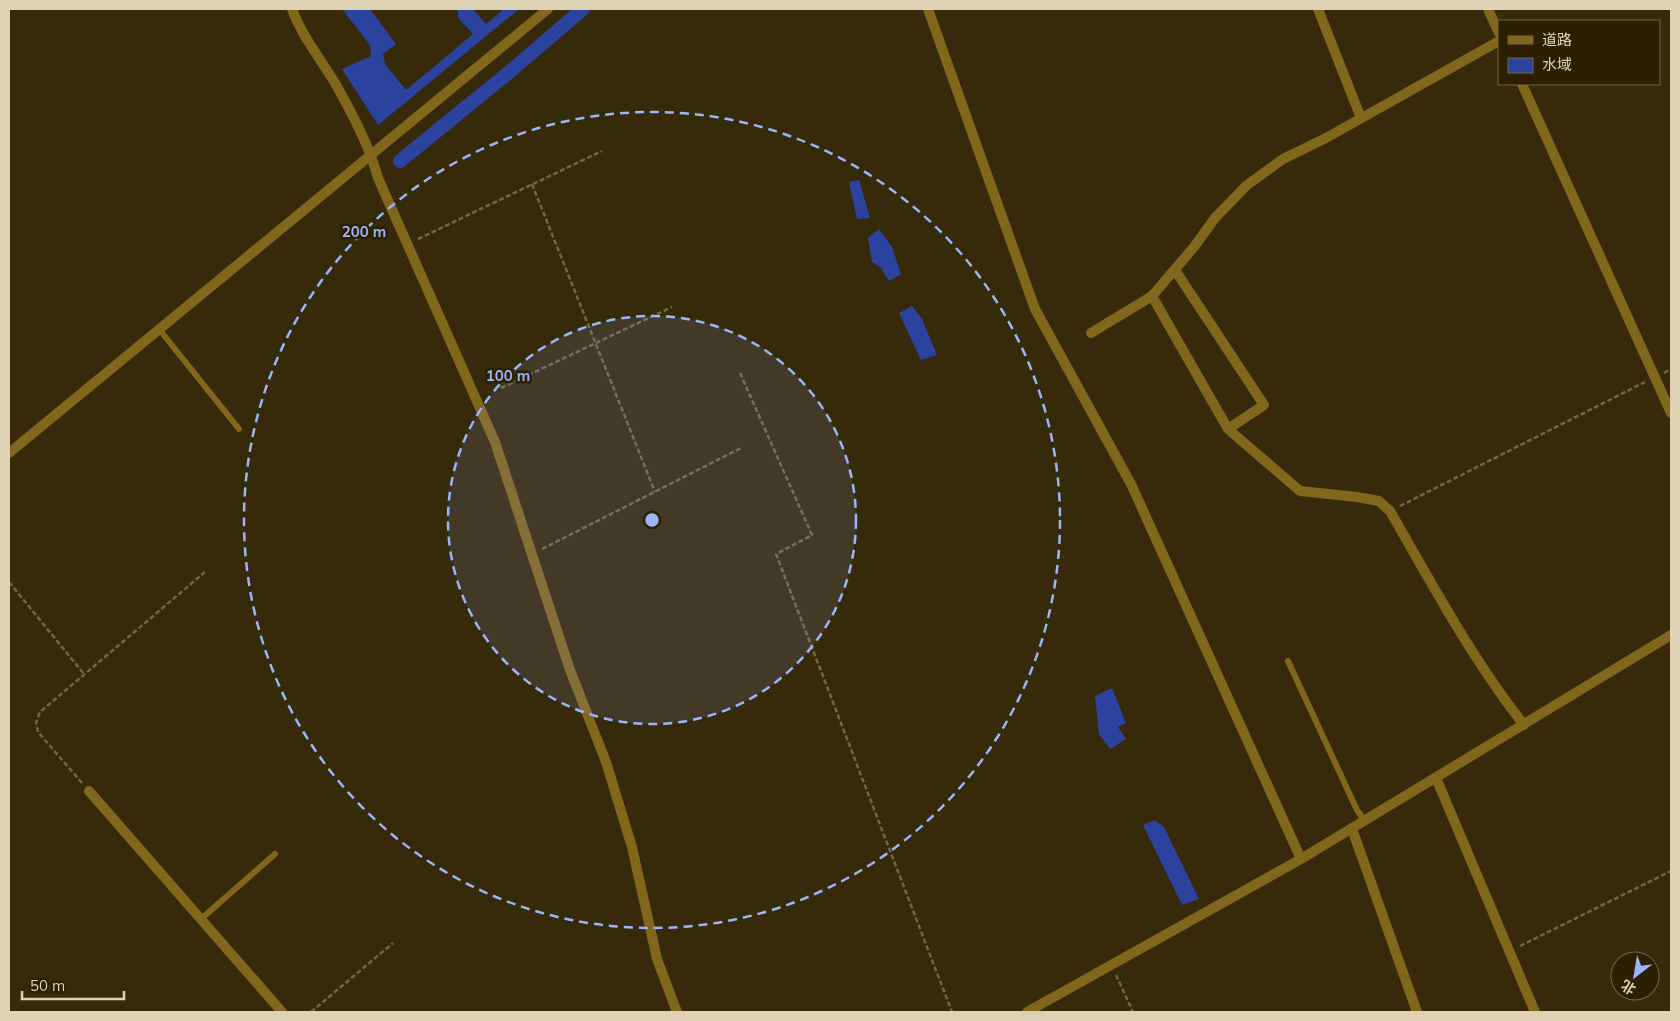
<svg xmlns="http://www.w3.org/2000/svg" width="1680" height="1021" viewBox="0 0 1680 1021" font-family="Mulish,'Noto Sans SC',sans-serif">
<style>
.water{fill:#2c429f}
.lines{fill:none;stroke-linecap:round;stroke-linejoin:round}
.canal{stroke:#2c429f;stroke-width:14}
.path{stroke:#726647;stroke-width:2.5;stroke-dasharray:5 2.5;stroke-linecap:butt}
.service{stroke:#81671b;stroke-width:6}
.minor{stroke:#81671b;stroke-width:10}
.ring{fill:none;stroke:#9bb5fd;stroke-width:2.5;stroke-dasharray:9 6}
.centre{fill:#9bb5fd;stroke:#2c2001;stroke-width:2.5}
.ring-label{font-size:15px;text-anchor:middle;font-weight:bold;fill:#9bb5fd;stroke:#2c2001;stroke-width:5;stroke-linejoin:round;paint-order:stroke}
</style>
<rect width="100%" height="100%" fill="#362a0a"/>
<path class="water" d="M342 9H370L396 44 383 54 385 64 406 90 473 34 458 18V11L452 9H473L486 24 504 9H519L378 125 342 69 371 56 370 45Z
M859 180 870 218 857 219 849 182Z
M879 229 892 247 901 274 889 281 881 268 872 262 868 238Z
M912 306 922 319 937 355 921 360 899 313Z
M1112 688 1126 723 1118 727 1126 739 1110 749 1099 734 1095 696Z
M1155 820 1164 827 1199 899 1182 905 1143 825Z"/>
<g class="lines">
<path class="canal" d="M400 161 507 74 583 9"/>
<path class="path" d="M532 184 655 492
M418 239 602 151
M740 373 812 535 776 554 952 1012
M1664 373 1671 369
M501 388 672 307
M1400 506 1645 382
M542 549 741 448
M9 582 84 674
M82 783 38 732 36 723 40 712 205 572
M1520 946 1671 871
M1116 975 1133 1012
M311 1012 393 943"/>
<path class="service" d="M159 329 239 429
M1288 661 1357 810 1365 821
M201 919 275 854"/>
<path class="minor" d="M292 9C302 36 320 58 335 83 352 113 369 145 378 178L495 442 570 670 606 762 632 847 657 959 677 1012
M928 9 1035 309 1131 484 1301 859
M1318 9 1361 118
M1488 9 1499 33
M1522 84 1671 413
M1175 270 1264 405 1228 429
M1152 296 1228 429 1300 491 1357 497 1379 501 1390 511C1432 584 1472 659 1524 725
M1091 333 1152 296 1194 247 1215 218 1247 185 1283 159 1326 138 1499 41
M9 453 548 9
M1436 778 1535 1012
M89 791 282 1012
M1352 829 1417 1012
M1027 1012 1301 859 1671 635"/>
</g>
<circle cx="652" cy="520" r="204" fill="#9bb5fd" fill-opacity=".12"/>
<g class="ring">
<circle cx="652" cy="520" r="204"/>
<circle cx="652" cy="520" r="408"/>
</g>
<circle cx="652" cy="520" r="8" class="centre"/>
<g class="ring-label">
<text x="364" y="237">200 m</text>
<text x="508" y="381">100 m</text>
</g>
<rect width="1680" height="1021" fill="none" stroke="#ded2b5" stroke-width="20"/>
<rect x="1498" y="20" width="162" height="65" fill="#2c2001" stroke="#736749"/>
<rect x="1508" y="36" width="25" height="8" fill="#81671b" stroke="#736749"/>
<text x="1542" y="45" font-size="15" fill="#ded2b5">道路</text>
<rect x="1508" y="58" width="25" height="15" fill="#2c429f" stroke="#736749"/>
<text x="1542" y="70" font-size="15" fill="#ded2b5">水域</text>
<g transform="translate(1635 976) rotate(211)"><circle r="24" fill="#2c2001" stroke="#736749"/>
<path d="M0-4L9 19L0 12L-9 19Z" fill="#9bb5fd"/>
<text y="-8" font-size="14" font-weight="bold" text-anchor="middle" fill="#ded2b5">北</text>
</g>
<path d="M22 991v8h102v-8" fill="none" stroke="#ded2b5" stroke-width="2.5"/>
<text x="30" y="991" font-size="15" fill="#ded2b5" stroke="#2c2001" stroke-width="4" paint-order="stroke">50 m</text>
</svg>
